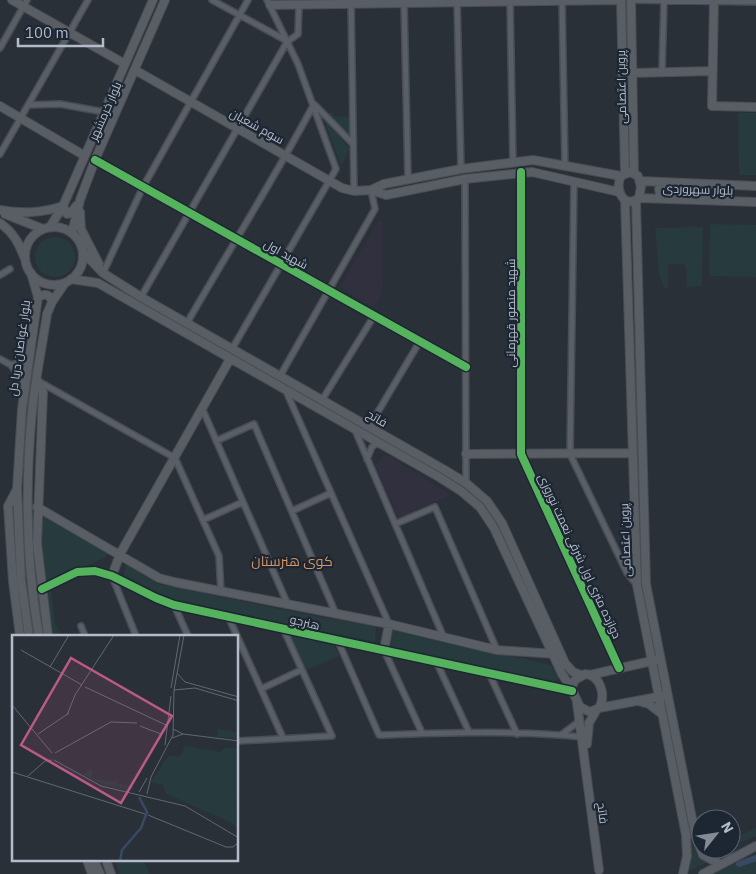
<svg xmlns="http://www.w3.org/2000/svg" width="756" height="874" viewBox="0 0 756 874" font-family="'IBM Plex Sans',Cairo,sans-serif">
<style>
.medical{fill:#31303e}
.green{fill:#273a3e}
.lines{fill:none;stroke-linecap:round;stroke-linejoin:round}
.canal{stroke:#384963;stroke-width:6}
.street-casing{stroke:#484c53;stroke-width:8}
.secondary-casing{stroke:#484c53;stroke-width:10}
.street{stroke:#5a5e66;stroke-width:5}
.secondary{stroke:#595d64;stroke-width:8}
.cycleway-casing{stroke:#1d2633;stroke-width:11}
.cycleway{stroke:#56b35d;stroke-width:8}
.labels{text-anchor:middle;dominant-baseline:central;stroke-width:4.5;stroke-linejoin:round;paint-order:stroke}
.street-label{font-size:12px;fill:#b4bcc9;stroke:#1d2633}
.neighbourhood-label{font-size:14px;fill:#d59563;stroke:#1d2633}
.inset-river{fill:none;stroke:#384963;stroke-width:2.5}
.inset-road{fill:none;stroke:#616872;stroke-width:1}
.view{fill:#bc5a87;fill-opacity:0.15;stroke:#bc5a87;stroke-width:2.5}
.inset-edge{fill:none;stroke:#b4bcc9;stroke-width:2.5}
</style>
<rect width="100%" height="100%" fill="#2a3038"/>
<path class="medical" d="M378 221H383V274L382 294 374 308 340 287Z
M385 454 438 487 450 495 399 519 375 465Z"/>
<path class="green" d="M625 0H627L632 172 629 171Z
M325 113H333L334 116 349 117V136Z
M738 113H756V175H739Z
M324 119 344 142 349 149 341 166Z
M710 224 756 225V277L709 276Z
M699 227 703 228 702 286 687 287 686 268 684 264H668V288H664L659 273 655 228Z
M35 257a20 20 0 1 1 40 0a20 20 0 1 1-40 0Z
M45 514 109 552 105 558 50 581 55 622 62 636H52L38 516Z
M126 564 158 584 314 616 376 626 375 642 179 602 158 594 123 578Z
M391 628 551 665 558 677 557 680 554 682 391 647Z
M290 635 334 645 339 656 306 670Z
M669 709 694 846 697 854 706 863 689 871 691 864 690 841 665 710Z
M756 828V836L731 846V840Z
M756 853V874H713Z
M115 860H144L149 874H119Z"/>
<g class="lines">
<path class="canal" d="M739 864 756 858"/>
<defs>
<path id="street" d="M212 0 287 41
M351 0 354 191
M457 0 461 169
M510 0 513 162
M562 0 565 167
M631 0 756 2
M404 2 408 179
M0 48 27 0
M662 72 664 0
M28 105 60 104 104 112
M0 154 88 0
M95 160 466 367
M521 172V454L619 668
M465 179 466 483
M574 182 570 454 627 573 637 585
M103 273 143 187 248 0
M0 275 10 269
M141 297 287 42 298 34 299 4
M187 323C229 250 274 179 314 104L353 144
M232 349 336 169 298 64 267 0
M0 359 11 365 25 385
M11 365 24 362 29 358
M280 376 375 209 371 190
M38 381 175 458 219 556 221 592
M286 391 389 624
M322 400 374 316
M202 408 288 605
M369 427 420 341
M355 430 444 638
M216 441 254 424 336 614
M367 459 372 447 377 443
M292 511 331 493
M203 520 243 502
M395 524 435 507 497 650
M112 576 136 636
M174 605 188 636
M228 616 237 636
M81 626 85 636
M238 638 283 738
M338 641 379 735C446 733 515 730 582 737
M384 650 422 733
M436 661 469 732
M489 673 517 734
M261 689 301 670
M561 735 577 723 578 719
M238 741 332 736 283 628"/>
<path id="secondary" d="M12 0 125 64
M621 0 625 173
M631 0 634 173
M714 0 712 106 756 107
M270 5 621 0
M135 70 342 188 354 191 371 190 386 195 465 179 532 172 619 192
M632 73 713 71
M0 106 85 156
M630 172 638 176 641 187 639 198C624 210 614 189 621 176Z
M640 181 756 186
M371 190 384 184 461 169 533 160 621 176
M639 198 756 202
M665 199 661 197 659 189 667 182
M625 200 637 585 686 835 687 856 683 874
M636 201 646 584 695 834 703 855 720 864
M0 210C23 214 41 213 63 206L67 214 71 213 76 206
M80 212 81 229 99 264
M5 214 43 229
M0 223C13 232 19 243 24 257
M50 227 63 206 153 0
M25 256a29 29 0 1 1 58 0a29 29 0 1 1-58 0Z
M72 233 80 200 95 160 165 0
M83 252 103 273 141 297 443 469 466 483 487 501 502 523 565 663 573 672 581 675
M71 279 98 283 439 477 461 491 480 507 494 528 562 674 571 688
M38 297C45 293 50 294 52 302
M37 380 43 392 37 543 48 636
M466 454 633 453
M16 491 8 506 13 581 20 636
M37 507 159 578 174 582 389 624 497 650 555 654
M112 576 120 554 230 359
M42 589 77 572 95 571 112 576 156 598 174 605 572 691
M29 636 21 580 17 489 22 409 38 297 31 273
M39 636C26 563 25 486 32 412 35 380 42 347 47 314L52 302 65 283
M384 650 389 624
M585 674C601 675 606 696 599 708L590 712 580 707 571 688 575 680Z
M590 675 656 660
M638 701 649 704 662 714
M577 703 599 870
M599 708 663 696
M587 744 589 723 597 709
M87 860 92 874
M94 860 100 874
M106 860 111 874
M703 874 756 846"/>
</defs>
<use href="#street" class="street-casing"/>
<use href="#secondary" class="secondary-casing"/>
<use href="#street" class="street"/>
<use href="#secondary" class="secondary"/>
<defs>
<path id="cycleway" d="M95 160 466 367
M521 172V454L619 668
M42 589 77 572 95 571 112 576 156 598 174 605 572 691"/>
</defs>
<use href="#cycleway" class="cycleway-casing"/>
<use href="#cycleway" class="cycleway"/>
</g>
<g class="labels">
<g class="street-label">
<text transform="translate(621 87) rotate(-91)">پروین اعتصامی</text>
<text transform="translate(105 111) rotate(-66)">بلوار خرمشهر</text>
<text transform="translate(257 126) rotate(29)">سوم شعبان</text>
<text transform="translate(698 189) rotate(2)">بلوار سهروردی</text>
<text transform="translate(286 254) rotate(29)">شهید اول</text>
<text transform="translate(510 313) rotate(-90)">شهید منصور قهرمانی</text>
<text transform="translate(19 348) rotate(-82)">بلوار غواصان دریا دل</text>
<text transform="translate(377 418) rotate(30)">فاتح</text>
<text transform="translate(625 540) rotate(-92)">پروین اعتصامی</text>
<text transform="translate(580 556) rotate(65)">دوازده متری اول شرقی نعمت نوروزی</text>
<text transform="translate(305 622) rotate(13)">هنرجو</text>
<text transform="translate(603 813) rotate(83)">فاتح</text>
</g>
<g class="neighbourhood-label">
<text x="292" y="561">کوی هنرستان</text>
</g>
</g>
<g transform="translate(12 635)">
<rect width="226" height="226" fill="#2a3038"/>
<path d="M206 94 224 97V104L205 102ZM173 111 208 117 214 112 226 114 224 192 218 187 154 159 151 150 139 147 157 120 168 122ZM80 134 79 143 100 147 106 144 104 148 122 152V155L94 150 71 140Z" fill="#273a3e"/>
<path class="inset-river" d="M108 226 110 215 129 193 135 177 127 162"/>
<path class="inset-road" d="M9 15 70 50M38 32 57 0M165 38 173 47 227 62M73 52 156 91M159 53 168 0M162 55 183 53 227 66M0 70 40 118M55 80 63 60 102 0M128 91 149 99M26 99 57 78M171 99 227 106M160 103 171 99 161 94M153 110 159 61M43 118 99 87 125 88M42 125 89 151 173 171 227 203M0 137 133 179M16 141 33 126 40 125M127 157 135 143M135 159 139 142 161 100 162 55 172 0M136 180 214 212H221L227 207"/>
<path class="view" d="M59 23 160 81 109 168 9 110Z"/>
<rect width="226" height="226" class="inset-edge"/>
</g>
<g transform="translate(716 834) rotate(60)"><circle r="24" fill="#1d2633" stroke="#59626f"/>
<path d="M0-4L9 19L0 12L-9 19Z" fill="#848b96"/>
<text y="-8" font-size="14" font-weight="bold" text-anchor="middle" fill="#b4bcc9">N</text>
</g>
<path d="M18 38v8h85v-8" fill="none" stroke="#b4bcc9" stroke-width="2.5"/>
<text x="25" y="38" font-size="15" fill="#b4bcc9" stroke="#1d2633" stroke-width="4" paint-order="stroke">100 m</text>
</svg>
